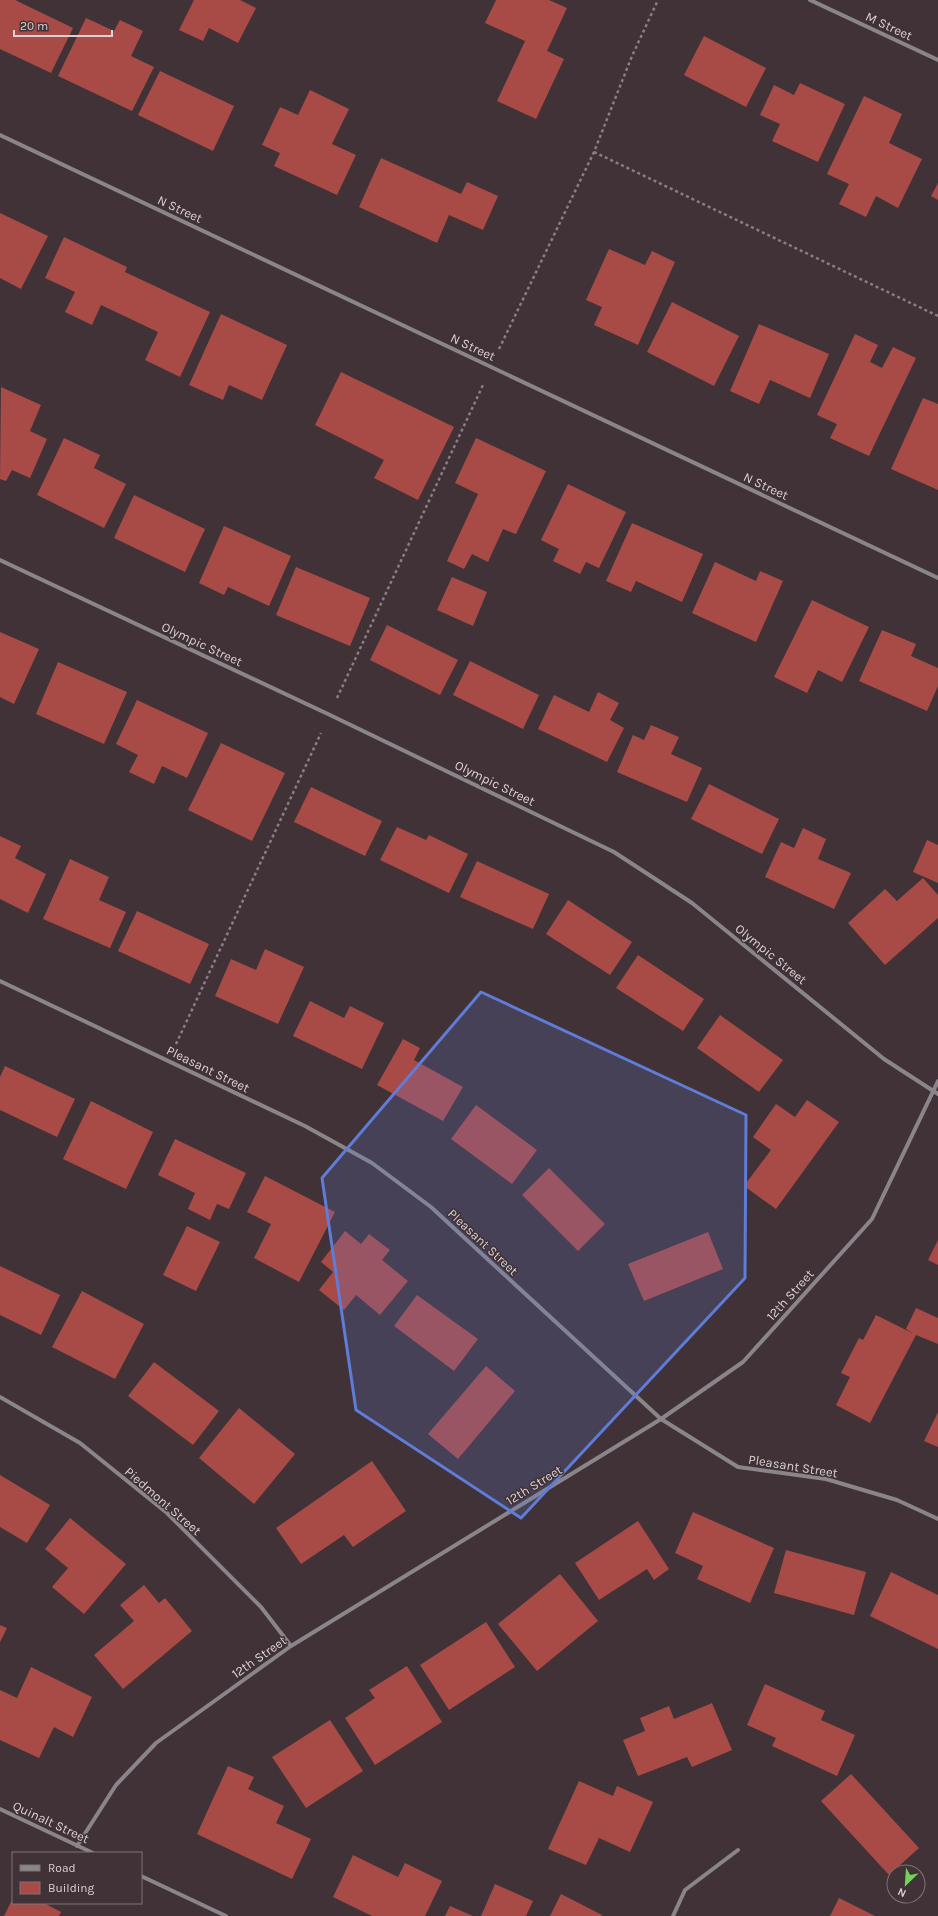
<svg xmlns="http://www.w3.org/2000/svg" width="938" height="1916" viewBox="0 0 938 1916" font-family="Karla,sans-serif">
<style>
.building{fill:#a84b47}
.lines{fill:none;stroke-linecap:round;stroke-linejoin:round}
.path{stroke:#8a7e82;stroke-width:2.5;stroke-dasharray:3 3;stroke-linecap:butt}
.minor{stroke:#8a858a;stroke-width:4}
.marked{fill:#5f7cd7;fill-opacity:0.2;stroke:#5f7cd7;stroke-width:3;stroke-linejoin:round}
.labels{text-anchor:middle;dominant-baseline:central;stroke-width:3;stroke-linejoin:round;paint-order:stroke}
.street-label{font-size:13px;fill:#dad1d4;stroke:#403237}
</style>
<rect width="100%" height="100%" fill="#403237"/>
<path class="building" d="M0 0H15L73 28 51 73 0 49Z
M194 0H240L256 8 238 43 209 28 203 41 179 30Z
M496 0H549L567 8 547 51 564 59 536 119 497 101 525 41 485 23Z
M86 18 114 31 120 20 143 31 131 56 154 67 132 111 58 76Z
M704 36 766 68 746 107 684 75Z
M160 71 234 106 213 151 138 115Z
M800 83 845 104 818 162 772 141 780 124 760 115 774 85 794 95Z
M310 90 349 109 332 144 356 155 337 195 274 166 280 153 262 145 280 107 298 115Z
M864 96 902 114 889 143 922 159 898 208 876 196 866 217 839 204 849 184 827 174Z
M381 158 461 194 467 182 498 196 483 230 449 215 437 243 359 207Z
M938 183V200L931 196Z
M0 213 48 236 21 289 0 278Z
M64 237 127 267 125 272 210 312 180 377 145 360 158 332 101 305 92 325 65 312 75 292 45 278Z
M609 249 645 265 652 251 675 262 638 345 594 325 602 307 586 300Z
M672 302 739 336 714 386 647 352Z
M221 314 287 345 262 400 229 385 223 400 189 385Z
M759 324 829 354 810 398 770 380 759 404 730 391Z
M855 334 878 345 870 362 882 368 893 347 916 358 869 456 830 438 837 424 817 415Z
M341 372 454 427 418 500 374 478 384 460 315 425Z
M1 387 41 405 30 431 47 439 30 478 12 470 6 481 0 479Z
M923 398 938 404V490L891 469Z
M64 438 100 455 94 468 126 484 104 528 37 495Z
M476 438 546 471 516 534 503 529 488 562 472 554 464 569 447 561 478 494 455 483Z
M568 484 626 512 599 568 586 562 580 574 553 561 559 549 541 540Z
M134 495 205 529 185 572 114 538Z
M632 523 703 554 682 602 636 581 631 592 606 581Z
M224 526 291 556 269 606 228 587 224 595 199 583Z
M715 562 756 581 760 571 783 581 756 642 692 613Z
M296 567 370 598 350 646 276 615Z
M452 577 487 592 473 626 437 610Z
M812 600 869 627 842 682 818 670 807 693 774 677Z
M387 625 458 660 440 695 370 660Z
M882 630 916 644 911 656 938 668V686L927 711 859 681Z
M0 632 39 649 14 704 0 697Z
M470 661 539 695 523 729 453 695Z
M58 662 127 692 104 744 36 714Z
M598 692 619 703 610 720 624 728 607 762 538 729 554 695 589 712Z
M137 700 208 733 187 778 162 766 154 784 129 772 138 755 116 744Z
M651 725 679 737 671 754 702 768 687 802 617 772 633 735 644 740Z
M221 743 285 773 252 841 188 810Z
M709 784 779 819 762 854 691 819Z
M311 787 382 821 365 856 294 822Z
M397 827 426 840 429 835 468 854 449 893 380 860Z
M803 828 826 839 818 859 851 873 834 909 765 877 781 842 794 848Z
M0 836 21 846 15 858 46 874 28 913 0 899Z
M927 840 938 845V883L913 872Z
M70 859 109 877 99 900 126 912 110 948 43 919Z
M477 861 549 894 533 929 460 897Z
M923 878 938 895V918L885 965 848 923 885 889 897 901Z
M568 900 632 942 610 975 546 934Z
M137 911 209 944 190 984 118 951Z
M265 949 304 967 278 1024 215 996 231 959 256 970Z
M638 955 704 999 683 1031 616 988Z
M310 1001 344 1018 350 1006 384 1023 362 1069 293 1036Z
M720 1015 783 1060 759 1092 697 1048Z
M403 1039 420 1048 414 1060 463 1087 443 1121 377 1085Z
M5 1066 75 1099 57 1137 0 1110V1077Z
M807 1100 839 1122 776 1209 744 1186 771 1150 753 1137 776 1104 795 1117Z
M91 1101 153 1132 126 1189 63 1159Z
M476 1105 537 1150 512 1184 451 1139Z
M175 1139 246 1173 229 1209 217 1204 210 1220 188 1209 195 1193 158 1175Z
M549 1168 605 1224 578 1251 522 1195Z
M265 1176 335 1212 299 1282 254 1258 271 1224 247 1212Z
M187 1226 220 1242 196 1291 163 1275Z
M345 1231 361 1244 369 1234 390 1250 382 1260 408 1281 380 1315 356 1295 344 1310 319 1290 333 1272 321 1262Z
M708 1232 723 1269 644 1301 628 1264Z
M938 1240V1265L928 1260Z
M0 1266 60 1295 41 1335 0 1315Z
M82 1291 144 1324 115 1379 52 1347Z
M417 1295 478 1339 454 1371 394 1326Z
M916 1308 938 1318V1344L916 1335 870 1423 836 1405 850 1377 841 1373 859 1338 863 1340 876 1315 912 1333 906 1329Z
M154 1362 219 1411 193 1445 128 1396Z
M486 1366 515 1391 458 1459 428 1434Z
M239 1408 295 1454 254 1504 199 1458Z
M938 1412V1447L924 1441Z
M372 1461 406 1511 353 1547 344 1535 301 1564 276 1528Z
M0 1475 50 1505 27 1543 0 1527Z
M693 1512 774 1548 750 1603 697 1579 703 1566 675 1553Z
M70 1518 126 1564 84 1614 52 1587 68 1568 45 1549Z
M638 1521 669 1569 654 1580 647 1569 599 1600 575 1563Z
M786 1550 866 1572 854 1615 774 1593Z
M891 1572 938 1595V1649L870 1616Z
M560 1574 598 1621 537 1671 498 1624Z
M144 1585 159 1603 165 1598 192 1631 123 1689 94 1655 134 1621 120 1605Z
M486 1622 515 1667 449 1710 420 1665Z
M0 1625 7 1628 0 1642Z
M407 1666 442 1722 375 1765 345 1718 375 1698 369 1690Z
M31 1667 92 1697 73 1737 54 1727 39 1758 0 1740V1690L17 1698Z
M765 1684 825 1711 821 1720 855 1735 837 1776 772 1746 776 1738 747 1725Z
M712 1703 732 1750 692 1767 687 1757 638 1776 623 1740 645 1731 640 1718 669 1706 674 1719Z
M330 1720 363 1771 306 1808 272 1757Z
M228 1766 254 1777 248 1789 284 1806 276 1823 311 1839 292 1879 197 1834Z
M851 1774 919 1848 889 1875 821 1801Z
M579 1781 613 1796 617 1786 653 1802 630 1852 599 1838 586 1865 548 1849Z
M353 1855 398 1877 405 1863 442 1881 425 1916H372L333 1897Z
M495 1884 533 1901 526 1916H481Z
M561 1894 602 1915 601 1916H550Z
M13 1898V1903H44L61 1912 59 1916H4Z
M839 1898 875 1916H830Z
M450 1906 473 1916H445Z"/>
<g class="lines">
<path class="path" d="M594 152 938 316
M499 349 594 152 632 56 658 0
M337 698 483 385
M176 1044 321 733"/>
<path class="minor" d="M810 0 938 60
M0 135 938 578
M0 560 330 715 614 852 692 903 884 1059 938 1094
M0 981 305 1126 372 1163 431 1207 661 1419 738 1467 826 1479 897 1500 938 1519
M0 1397 80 1443 167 1513 261 1607 291 1646
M0 1809 93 1853
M77 1846 116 1785 156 1743 291 1646 661 1419 743 1362 872 1219 938 1081
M141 1876 226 1916
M673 1916 685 1890 738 1850"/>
</g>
<path class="marked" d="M481 992 746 1115 745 1278 521 1518 356 1410 322 1178Z"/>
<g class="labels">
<g class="street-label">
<text transform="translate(889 26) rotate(25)">M Street</text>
<text transform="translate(180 209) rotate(25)">N Street</text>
<text transform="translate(473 347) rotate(25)">N Street</text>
<text transform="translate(766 486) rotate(25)">N Street</text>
<text transform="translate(202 644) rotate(25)">Olympic Street</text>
<text transform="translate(495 783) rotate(26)">Olympic Street</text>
<text transform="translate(771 954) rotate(39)">Olympic Street</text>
<text transform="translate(208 1069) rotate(26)">Pleasant Street</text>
<text transform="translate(483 1242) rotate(43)">Pleasant Street</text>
<text transform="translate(790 1295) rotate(-48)">12th Street</text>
<text transform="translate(793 1466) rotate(9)">Pleasant Street</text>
<text transform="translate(534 1485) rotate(-32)">12th Street</text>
<text transform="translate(163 1501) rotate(41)">Piedmont Street</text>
<text transform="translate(259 1657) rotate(-35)">12th Street</text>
<text transform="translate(51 1822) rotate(25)">Quinalt Street</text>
</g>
</g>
<rect x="12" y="1852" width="130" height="52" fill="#403237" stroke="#7e7276"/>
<rect x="20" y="1865" width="20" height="6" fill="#8a858a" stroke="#7e7276"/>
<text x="48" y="1872" font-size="12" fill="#dad1d4">Road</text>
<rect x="20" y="1882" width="20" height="12" fill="#a84b47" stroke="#7e7276"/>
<text x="48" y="1892" font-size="12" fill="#dad1d4">Building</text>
<g transform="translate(906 1884) rotate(205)"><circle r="19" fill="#403237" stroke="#7e7276"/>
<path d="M0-3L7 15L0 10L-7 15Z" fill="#73d25c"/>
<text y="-6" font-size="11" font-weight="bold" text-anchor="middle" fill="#dad1d4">N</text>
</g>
<path d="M14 30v6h98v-6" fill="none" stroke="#dad1d4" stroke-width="2"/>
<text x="20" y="30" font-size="12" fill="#dad1d4" stroke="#403237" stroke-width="3" paint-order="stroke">20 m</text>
</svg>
